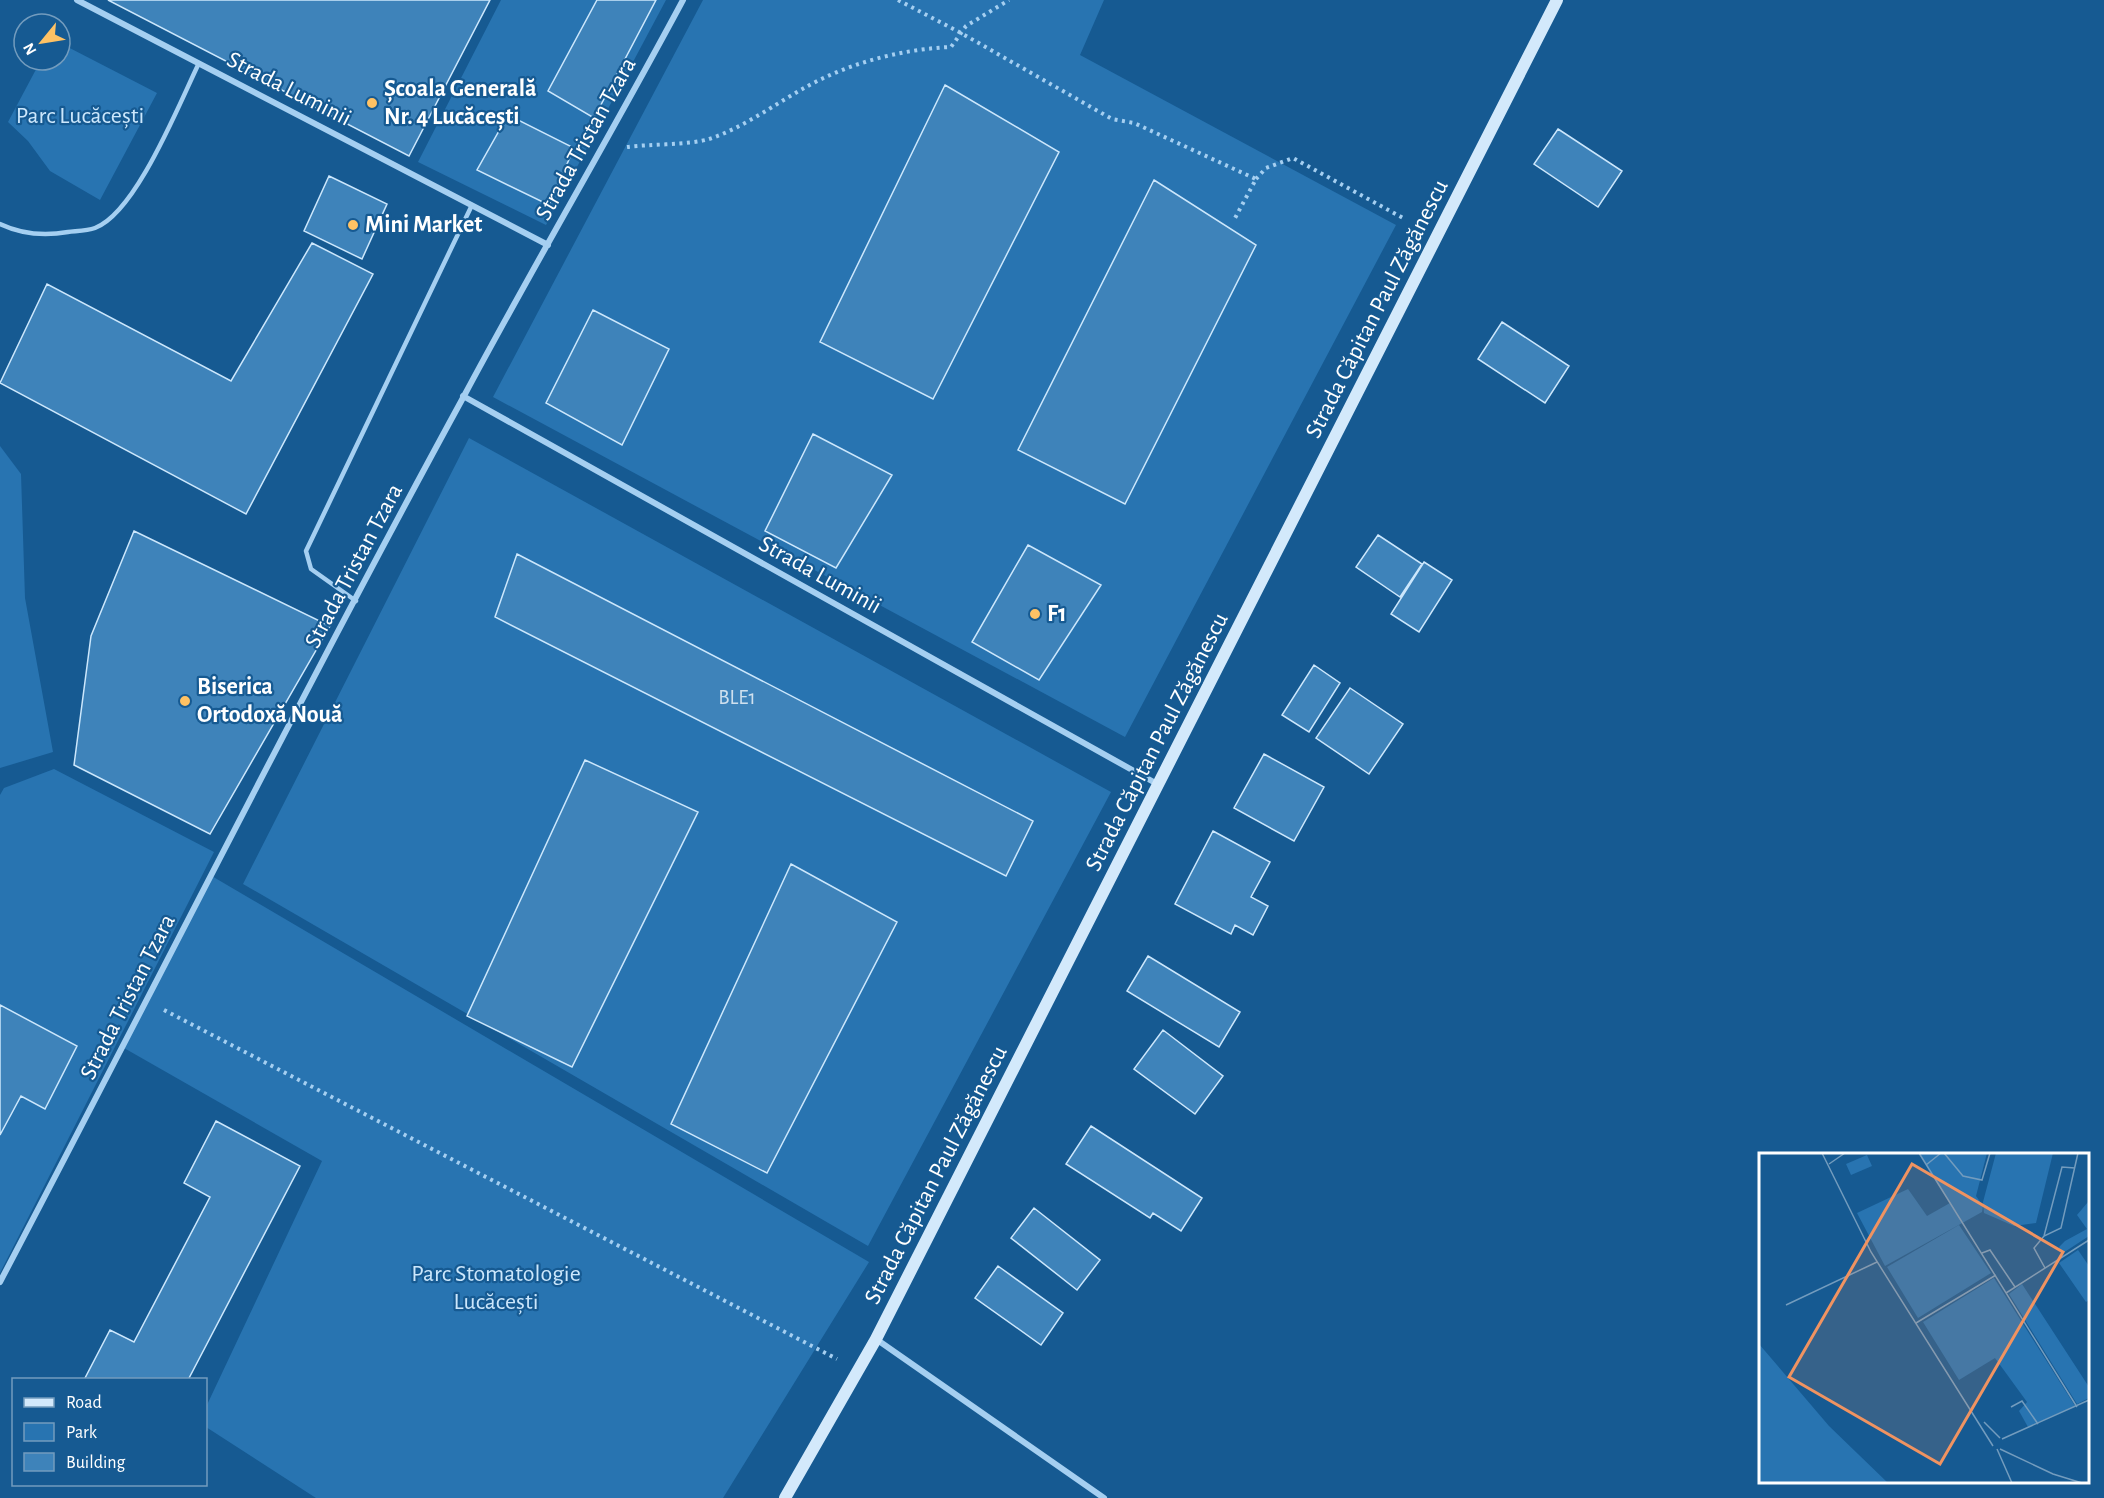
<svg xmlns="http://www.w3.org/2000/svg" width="2104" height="1498" viewBox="0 0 2104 1498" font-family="'Alegreya Sans',sans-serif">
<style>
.green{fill:#2874b1}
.building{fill:#3e83ba;stroke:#cce7fc;stroke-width:1.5}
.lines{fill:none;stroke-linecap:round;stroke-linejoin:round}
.path{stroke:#a5cff1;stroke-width:4;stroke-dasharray:3 4.5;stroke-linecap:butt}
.lane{stroke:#a5cff1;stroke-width:4.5}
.street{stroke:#a5cff1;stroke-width:6}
.secondary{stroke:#d3e9fb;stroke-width:12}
.poi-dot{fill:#ffc264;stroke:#165a92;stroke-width:2}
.labels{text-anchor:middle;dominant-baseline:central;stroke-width:4.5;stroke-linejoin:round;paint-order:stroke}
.number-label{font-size:21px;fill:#cfe0ee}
.street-label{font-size:24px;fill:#fff;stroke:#165a92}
.poi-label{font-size:24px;font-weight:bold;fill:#fff;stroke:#165a92;text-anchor:start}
.park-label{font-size:24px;fill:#cce7fc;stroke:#165a92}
.inset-road{fill:none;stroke:#739cbe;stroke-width:1.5}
.view{fill:#f09361;fill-opacity:0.15;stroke:#f09361;stroke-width:3}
.inset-edge{fill:none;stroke:#fff;stroke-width:3}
</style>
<rect width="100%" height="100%" fill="#165a92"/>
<path class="green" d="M501 0H666L546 225 418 162Z
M703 0H1104L1080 55 1396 225 1125 737 493 397Z
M60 43 157 93 100 200 50 171 28 141 8 122 41 60H60Z
M469 438 1111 792 868 1246 243 884Z
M0 446 21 474 25 598 53 752 0 768Z
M54 769 214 852 0 1273V795L4 788Z
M210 875 869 1262 723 1498H316L206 1427V1407L322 1161 124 1048Z"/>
<path class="building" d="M108 0H490L409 156Z
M597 0H656L594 118 548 91Z
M945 85 1059 152 933 399 820 342Z
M508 115 574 148 549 205 477 170Z
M1558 129 1622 171 1598 207 1534 164Z
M329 176 387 204 362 259 304 231Z
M1154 180 1256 245 1125 504 1018 450Z
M312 243 373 274 246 514 0 383 47 284 231 381Z
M593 310 669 349 622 445 546 403Z
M1502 322 1569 366 1545 403 1478 359Z
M813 434 892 475 836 568 765 531Z
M134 531 330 626 210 834 74 765 91 636Z
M1378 535 1422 564 1400 597 1356 567Z
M1028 545 1101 585 1039 680 972 642Z
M517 554 1033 821 1006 876 495 617Z
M1424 562 1452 580 1419 632 1391 614Z
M1314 665 1340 683 1309 732 1282 715Z
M1350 688 1403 724 1369 774 1316 738Z
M1264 754 1324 787 1294 841 1234 808Z
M585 760 698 812 572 1067 467 1016Z
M1213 831 1270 862 1251 897 1268 906 1253 935 1235 925 1231 934 1175 904Z
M791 864 897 922 767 1173 671 1124Z
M1148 956 1240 1012 1219 1047 1127 991Z
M0 1005 77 1046 45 1109 21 1096 0 1135Z
M1163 1030 1223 1076 1195 1114 1134 1069Z
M216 1121 300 1166 188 1380H84L110 1330 134 1342 210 1197 184 1183Z
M1091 1126 1202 1198 1181 1231 1153 1213 1150 1218 1066 1164Z
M1034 1208 1100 1260 1077 1290 1011 1238Z
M998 1266 1063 1313 1041 1345 975 1298Z"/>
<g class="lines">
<path class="path" d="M898 0 961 33 1112 119 1134 123 1256 179 1234 220
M627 147C649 144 690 145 709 139 743 128 775 104 806 87 849 63 902 49 951 47L966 26 1009 0
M1256 179 1266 168 1293 158 1403 218
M164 1010 837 1359"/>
<path class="lane" d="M0 224C21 234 45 236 68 232 76 231 87 231 95 228 136 213 179 104 199 63
M356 601 311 569 306 551 472 205"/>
<path class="street" d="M77 0 548 245
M463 396 1159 785
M0 1282C155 987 304 689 464 396 535 263 612 133 683 0
M876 1339 1104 1498"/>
<path class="secondary" d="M785 1498 876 1339 1557 0"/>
</g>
<g class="poi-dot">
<circle cx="372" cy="103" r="6"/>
<circle cx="353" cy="225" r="6"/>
<circle cx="1035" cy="614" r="6"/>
<circle cx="185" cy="701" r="6"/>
</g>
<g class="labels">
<g class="number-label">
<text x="737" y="697">BLE1</text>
</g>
<g class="street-label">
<text transform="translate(289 89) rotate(27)">Strada Luminii</text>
<text transform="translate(586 139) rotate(-61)">Strada Tristan Tzara</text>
<text transform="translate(1377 309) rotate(-63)">Strada Căpitan Paul Zăgănescu</text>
<text transform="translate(354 566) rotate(-62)">Strada Tristan Tzara</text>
<text transform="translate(820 575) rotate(29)">Strada Luminii</text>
<text transform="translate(1157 742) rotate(-63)">Strada Căpitan Paul Zăgănescu</text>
<text transform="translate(128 997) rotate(-63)">Strada Tristan Tzara</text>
<text transform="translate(936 1175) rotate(-63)">Strada Căpitan Paul Zăgănescu</text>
</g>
<g class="poi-label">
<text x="384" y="89">Școala Generală<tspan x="384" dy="28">Nr. 4 Lucăcești</tspan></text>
<text x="365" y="225">Mini Market</text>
<text x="1047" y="614">F1</text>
<text x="197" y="687">Biserica<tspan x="197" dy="28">Ortodoxă Nouă</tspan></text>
</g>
<g class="park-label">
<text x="80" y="116">Parc Lucăcești</text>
<text x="496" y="1274">Parc Stomatologie<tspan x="496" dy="28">Lucăcești</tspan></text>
</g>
</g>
<g transform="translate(1759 1153)">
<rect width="330" height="330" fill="#165a92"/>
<path d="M160 0H228L217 43 224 53 223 59 126 113 98 60 149 36 168 63 191 50ZM237 0H294L277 70 255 73 225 60 224 49ZM108 2 113 13 92 22 87 11ZM329 49 330 83 304 100 300 94 306 88 328 76 318 62ZM200 72 232 120 159 165 128 114ZM319 97 330 113V147L327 149 300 110ZM235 125 316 253 269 274 260 258 268 249 236 205 200 227 164 169ZM263 131 330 234V245L318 251 250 141ZM0 191 70 273 129 330H0Z" fill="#2874b1"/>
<path class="inset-road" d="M63 0 112 99 234 293M160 0 318 254M185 0 204 23 223 27 231 0M70 11 86 0M167 12 182 0M330 19V40M285 83 303 14 316 15M223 100 231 97 256 134M286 115 275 95 285 83 302 75 319 0M247 140 330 87M27 152 118 109M157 170 237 122M252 254 263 248 279 271M225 269 241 285M243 286 330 247M238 296 253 330M241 296 294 321 323 330"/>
<path class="view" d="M153 11 304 99 181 311 30 224Z"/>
<rect width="330" height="330" class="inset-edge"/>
</g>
<rect x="12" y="1378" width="195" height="108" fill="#165a92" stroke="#739cbe" stroke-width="1.5"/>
<rect x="24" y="1398" width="30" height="9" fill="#d3e9fb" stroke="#739cbe" stroke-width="1.5"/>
<text x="66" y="1408" font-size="18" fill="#ffffff">Road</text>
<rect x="24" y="1423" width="30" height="18" fill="#2874b1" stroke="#739cbe" stroke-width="1.5"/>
<text x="66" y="1438" font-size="18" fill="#ffffff">Park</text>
<rect x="24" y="1453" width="30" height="18" fill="#3e83ba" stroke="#739cbe" stroke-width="1.5"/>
<text x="66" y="1468" font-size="18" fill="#ffffff">Building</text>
<g transform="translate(42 42) rotate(240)"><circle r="28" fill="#165a92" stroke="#739cbe" stroke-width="1.5"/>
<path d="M0-4.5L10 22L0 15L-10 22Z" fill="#ffc264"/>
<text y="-9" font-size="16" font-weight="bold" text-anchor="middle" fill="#ffffff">N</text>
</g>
</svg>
